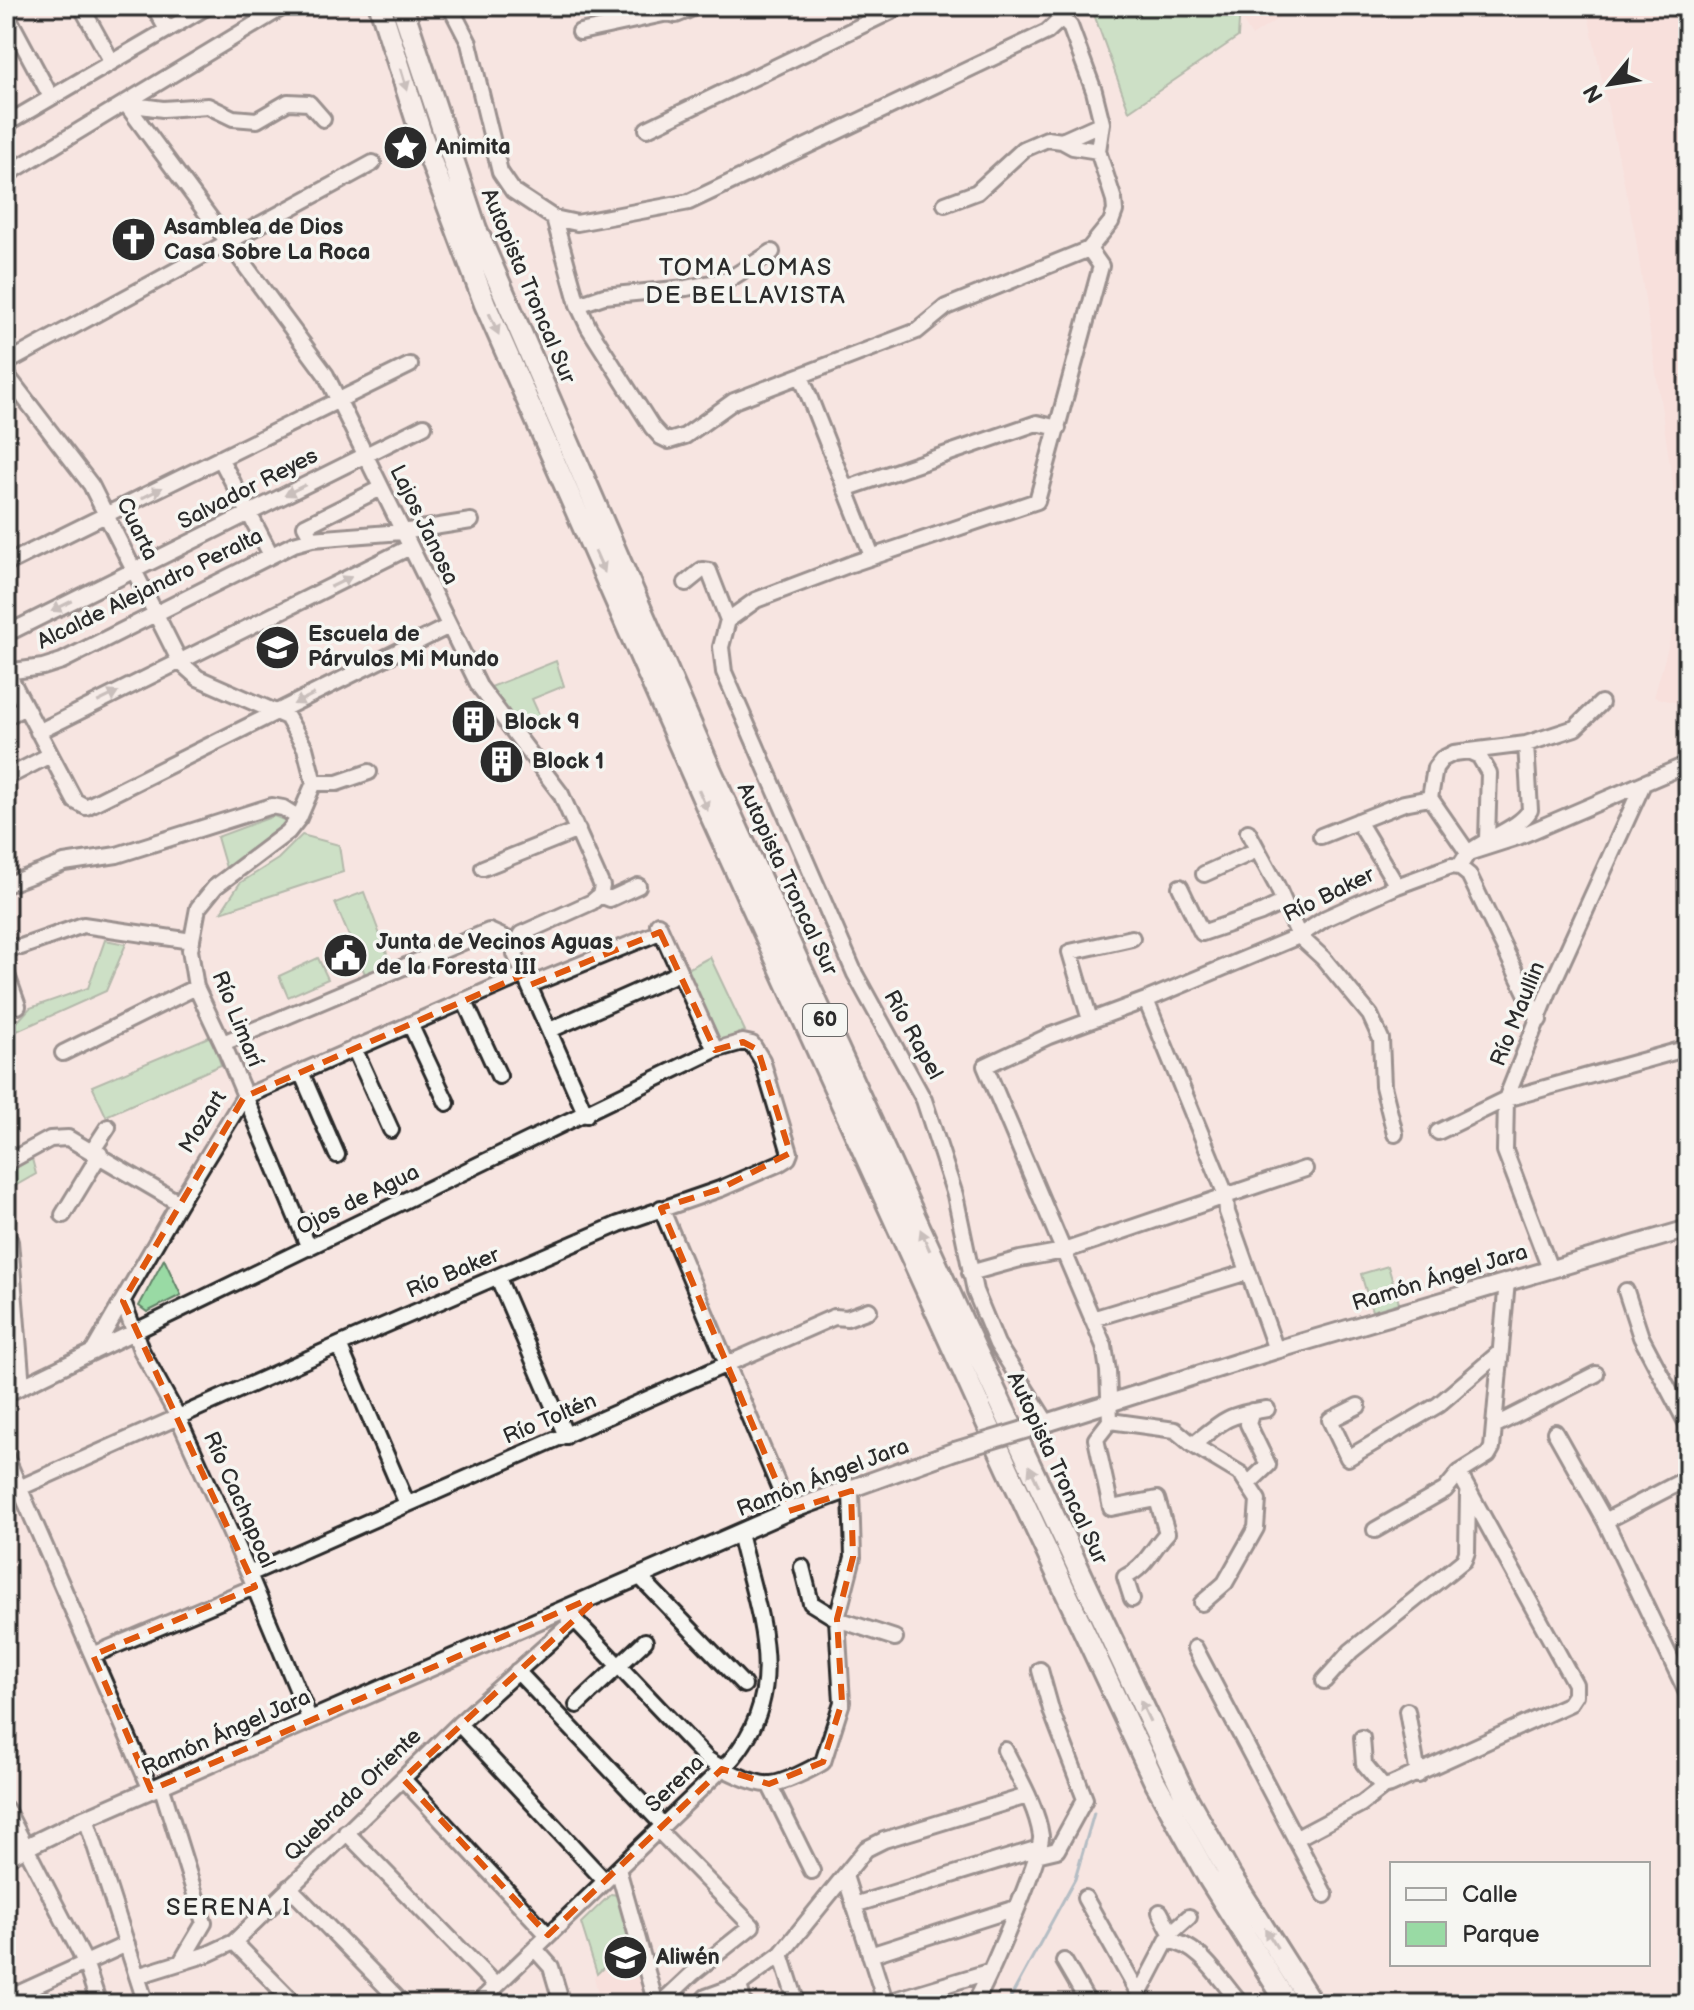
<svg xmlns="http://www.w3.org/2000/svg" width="1694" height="2010" viewBox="0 0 1694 2010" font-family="'Balsamiq Sans',sans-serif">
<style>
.built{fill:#f8d9d5}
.green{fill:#99daa4;stroke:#628268;stroke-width:2}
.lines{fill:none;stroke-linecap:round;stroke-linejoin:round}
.stream{stroke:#638b9e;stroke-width:3}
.minor-casing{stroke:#2b2b2b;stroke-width:20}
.major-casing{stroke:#2b2b2b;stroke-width:22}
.highway-casing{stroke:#2b2b2b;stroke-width:26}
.minor{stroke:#f6f6f2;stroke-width:14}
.major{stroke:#f6f6f2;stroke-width:16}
.highway{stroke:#f6f6f2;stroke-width:20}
.major-bridge-casing{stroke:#2b2b2b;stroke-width:22;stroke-linecap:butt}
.major-bridge{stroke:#f6f6f2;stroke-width:16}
.oneway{fill:#90908e}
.marked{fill:none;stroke:#df570e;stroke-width:6;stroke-dasharray:16 10;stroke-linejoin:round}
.labels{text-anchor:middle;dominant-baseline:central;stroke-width:7;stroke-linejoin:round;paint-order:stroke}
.shield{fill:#f6f6f2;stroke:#686867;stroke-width:2}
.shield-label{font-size:20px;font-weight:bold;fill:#2b2b2b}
.poi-label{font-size:22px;font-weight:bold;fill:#2b2b2b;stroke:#f6f6f2;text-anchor:start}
.street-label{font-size:22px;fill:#2b2b2b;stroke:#f6f6f2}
.neighbourhood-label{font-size:24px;letter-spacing:2px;fill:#2b2b2b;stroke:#f6f6f2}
</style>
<rect width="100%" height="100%" fill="#f7e5e1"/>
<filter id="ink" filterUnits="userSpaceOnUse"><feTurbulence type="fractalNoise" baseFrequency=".0125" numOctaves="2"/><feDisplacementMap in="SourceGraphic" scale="16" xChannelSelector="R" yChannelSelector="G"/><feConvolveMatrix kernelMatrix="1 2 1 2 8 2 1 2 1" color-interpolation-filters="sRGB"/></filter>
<g filter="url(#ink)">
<path class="built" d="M1240 6H1297L1252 36 1238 14Z
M1586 6H1688V706L1654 697 1687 578 1635 234Z
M632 1940 650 2004H600L594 1977Z"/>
<path class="green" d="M1091 6H1240L1238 37 1129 111Z
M556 661 564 686 532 699 543 723 526 735 491 687Z
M274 816 286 821 273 837 226 868 217 837Z
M302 835 339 845 343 872 221 912 240 883 278 859Z
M364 892 392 967 365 974 335 903Z
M105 940 126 944 106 991 6 1036V1026L16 1023 30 1008 88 988Z
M710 957 745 1031 717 1042 684 971Z
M318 958 328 979 288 997 279 976Z
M211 1036 221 1065 106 1116 92 1086Z
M32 1159 36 1174 6 1191V1174Z
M164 1259 181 1295 147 1312 139 1306Z
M1388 1266 1399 1303 1372 1311 1361 1274Z
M611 1894 617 1895 632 1940 597 1974 581 1923Z"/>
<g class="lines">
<path class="stream" d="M1007 2004 1075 1879 1094 1813"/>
<defs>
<path id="minor" d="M81 6 112 62
M154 6 167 30
M450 6 469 43 500 172 513 191 554 218 577 223 689 202 1047 32 1062 18 1061 6
M6 13 51 97
M580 32 668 13 676 15 698 6
M126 104 326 375 479 686 561 794 602 886 600 895 592 902 521 934 516 943
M126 104 163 109 208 106 233 118 257 120 288 102 309 103 323 119
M6 124 208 6
M647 129 902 6
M1062 141 1073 147 1098 151
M6 175 280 9
M945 204 977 192 1024 149 1047 139 1062 141 1102 123 1094 91 1070 26 1062 18
M554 218 578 305 589 328 652 427 661 437 669 441 685 436 734 401 917 331 946 307 1089 249 1101 266 1037 501 851 564 756 600 728 620 721 647 724 672 855 974 924 1100 955 1195 975 1291 997 1344 1047 1423
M1089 249 1111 222 1115 211 1114 200 1098 151 1102 123
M578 305 604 296 686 288 728 280 772 252
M6 363 373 163
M6 374 91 485 180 662 198 678 287 717 305 748 314 783 299 818 288 832 215 887 198 908 190 950 196 987 227 1053 309 1248
M801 376 872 556
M220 458 271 555
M845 489 1037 423 1058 428
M312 539 305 526 381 488
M6 564 410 365
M686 583 702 570 709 571 728 620
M6 634 424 426
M6 672 43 667 62 661 294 544 312 539 402 532 471 521
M7 672 75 801 86 807 449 626
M6 717 25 707
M38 732 410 547
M1526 744 1530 810C1520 828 1486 838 1468 853L1430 798 1435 768 1442 759 1454 753 1526 744 1575 728 1601 703
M1468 751 1479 756 1489 773 1487 839
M6 778 50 755
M314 783H337L369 772
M1358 821 1397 886
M1248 832 1277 886 1299 936 1323 958 1370 1015 1381 1039 1383 1086 1395 1134
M1321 836 1404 803 1430 798
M1459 867 1469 875 1539 1020
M483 868 578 830
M1204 874 1257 850
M6 885 64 863 117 855 272 806 283 808 299 818
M1180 887 1202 933 1261 913 1284 902
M600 895 610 899 638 886
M658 924 715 1050
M516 943 515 954 586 1115
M6 947H21L83 925 192 941
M6 972 18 1006
M530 985 660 932
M464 1000 499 1076
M1146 1000 1226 1195 1227 1212 1276 1350
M1090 1020 1070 952 1132 938
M410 1024 447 1103
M550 1030 679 973
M223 1043 489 931 516 943
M354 1048 391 1130
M63 1053 196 987
M301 1072 337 1155
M1438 1132 1506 1099 1688 1048
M93 1150 108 1127
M6 1163 50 1139 68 1138 179 1203
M661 1208 789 1511
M63 1215 100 1154
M10 1241 22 1386
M1550 1269 1505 1151 1506 1099 1549 991 1643 784
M970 1273 1020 1259 1064 1251 1305 1169
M498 1278 566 1436
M1626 1291 1641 1337 1688 1426
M123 1301 141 1350 178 1417 249 1574 310 1720
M1092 1319 1248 1272
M339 1345 407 1504
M93 1352 179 1203 244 1097 525 974
M6 1394 715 1050 743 1042 752 1044 762 1060 790 1153 788 1158 780 1163 720 1189 619 1224 339 1345 6 1494
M1358 1406 1330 1420 1348 1458 1438 1405 1500 1352
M1110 1421 1096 1439 1111 1508 1157 1499 1167 1533C1152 1549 1145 1568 1125 1577L1132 1599
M1494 1426 1596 1374
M1555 1432 1605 1521 1688 1695
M1193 1445C1223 1420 1227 1415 1267 1409
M6 1457 151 1790
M1248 1484 1268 1465 1248 1424 1252 1411
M1605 1521 1688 1478
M1375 1530 1445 1490 1459 1473
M802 1567 811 1603 837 1619 895 1638
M249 1574 834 1317 847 1318 869 1310
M640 1577 744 1685
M1202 1603 1225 1583 1256 1528 1258 1500 1241 1474 1193 1445 1175 1430 1110 1421 1108 1371 1104 1346 985 1066 1049 1036 1146 1000 1299 936 1326 918 1397 886 1451 866 1459 867 1468 853 1518 837 1688 764
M568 1608 577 1622 707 1759C720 1768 755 1786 771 1784 784 1783 812 1769 823 1762L842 1702 837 1619 853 1557 851 1491
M1195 1648 1325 1895
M93 1655 254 1587
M517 1671 663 1825
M1324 1681 1351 1651 1464 1560 1467 1552 1468 1494
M577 1705 645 1641
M1407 1711 1418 1775
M459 1724 605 1881
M1362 1738 1364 1764 1383 1787 1391 1785 1569 1704 1575 1695V1684L1459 1473 1488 1455 1492 1448 1507 1281
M403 1779 548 1935
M769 1784 812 1871
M161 1785 204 1923 181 1962
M6 1809 85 1962 99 2004
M86 1818 146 2004
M658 1830 752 1926 693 1973 660 2004
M346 1832 496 1986
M1295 1839 1361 1804 1383 1787
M1036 1855 1057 1850 1085 1799 1052 1713 1040 1670
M618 1869 656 2004
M845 1876 886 2004
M289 1887 403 2004
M1085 1898 1139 1994
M854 1905 1039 1848
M1171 1933 1189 1917
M1168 1941C1200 1943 1221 1982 1241 2004
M234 1942 295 2004
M535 1949 551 1967 562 2004
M781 1954 797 2004
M870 1955 1016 1908
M1064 1961 1089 2004
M137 1976 208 1954 234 1942 459 1724 569 1625 568 1609
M739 1985 744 2004
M6 1999 127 1944
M885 2003 991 1971
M477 2004 731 1760C792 1689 758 1614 739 1533
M700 2004 706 1997 739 1985 781 1954 866 1849 884 1840 1027 1796
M974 2004C986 1985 1043 1853 1041 1836 1037 1807 1018 1776 1005 1750
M1134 2004 1171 1933 1160 1912"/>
<path id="major" d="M1037 1426 1276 1350 1688 1229
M6 1857 86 1818 789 1511 955 1451"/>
<path id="highway" d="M380 6 422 137 485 304 707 807 1008 1469 1154 1780 1208 1877 1288 2004
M402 6 476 229 710 769 965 1327 1183 1791 1230 1875 1312 2004"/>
</defs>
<use href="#minor" class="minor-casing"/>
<use href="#major" class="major-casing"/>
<use href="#highway" class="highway-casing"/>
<use href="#minor" class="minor"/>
<use href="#major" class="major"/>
<use href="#highway" class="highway"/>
<defs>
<path id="major-bridge" d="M955 1451 1037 1426"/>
</defs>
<use href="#major-bridge" class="major-bridge-casing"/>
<use href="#major-bridge" class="major-bridge"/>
</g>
<defs><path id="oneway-solid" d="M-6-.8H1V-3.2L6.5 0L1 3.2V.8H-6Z" transform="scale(2)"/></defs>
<g class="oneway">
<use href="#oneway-solid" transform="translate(404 80) rotate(73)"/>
<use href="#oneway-solid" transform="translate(494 324) rotate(66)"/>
<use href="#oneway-solid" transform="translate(295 490) rotate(153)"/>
<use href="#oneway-solid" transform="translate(152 493) rotate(-27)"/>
<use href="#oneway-solid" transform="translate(600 562) rotate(66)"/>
<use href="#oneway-solid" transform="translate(341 582) rotate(-26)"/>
<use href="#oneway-solid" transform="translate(62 606) rotate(154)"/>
<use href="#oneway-solid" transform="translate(108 697) rotate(-26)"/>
<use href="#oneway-solid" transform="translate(304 699) rotate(153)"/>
<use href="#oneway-solid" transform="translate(703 800) rotate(66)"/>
<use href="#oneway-solid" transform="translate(925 1240) rotate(-114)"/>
<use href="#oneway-solid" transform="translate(1034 1476) rotate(-115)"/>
<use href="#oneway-solid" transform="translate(1145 1711) rotate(-115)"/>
<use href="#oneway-solid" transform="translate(1271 1938) rotate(-122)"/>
</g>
</g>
<path d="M0 0H1694V2010H0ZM660 932 715 1050 743 1042 758 1050 790 1153 720 1189 661 1208 789 1511 851 1491 853 1557 837 1619 842 1702 823 1762 769 1784 722 1769 548 1935 403 1779 590 1605 587 1600 151 1790 93 1655 255 1587 123 1301 244 1097 525 974 530 985Z" fill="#f7e5e1" fill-opacity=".55" fill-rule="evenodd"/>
<path class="marked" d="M660 932 715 1050 743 1042 758 1050 790 1153 720 1189 661 1208 789 1511 851 1491 853 1557 837 1619 842 1702 823 1762 769 1784 722 1769 548 1935 403 1779 590 1605 587 1600 151 1790 93 1655 255 1587 123 1301 244 1097 525 974 530 985Z"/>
<defs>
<symbol id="sight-disc" viewBox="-11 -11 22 22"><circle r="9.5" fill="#2b2b2b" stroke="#f6f6f2"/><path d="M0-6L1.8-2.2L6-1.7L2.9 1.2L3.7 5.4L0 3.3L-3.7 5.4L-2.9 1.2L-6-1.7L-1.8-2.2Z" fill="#fff"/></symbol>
<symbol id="church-disc" viewBox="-11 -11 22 22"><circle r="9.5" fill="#2b2b2b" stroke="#f6f6f2"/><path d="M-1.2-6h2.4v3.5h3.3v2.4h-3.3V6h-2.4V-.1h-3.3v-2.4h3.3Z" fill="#fff"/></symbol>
<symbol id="school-disc" viewBox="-11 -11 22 22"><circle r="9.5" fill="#2b2b2b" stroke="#f6f6f2"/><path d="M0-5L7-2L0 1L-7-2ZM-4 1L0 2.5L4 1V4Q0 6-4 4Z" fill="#fff"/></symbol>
<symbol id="building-disc" viewBox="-11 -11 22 22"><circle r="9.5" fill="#2b2b2b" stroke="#f6f6f2"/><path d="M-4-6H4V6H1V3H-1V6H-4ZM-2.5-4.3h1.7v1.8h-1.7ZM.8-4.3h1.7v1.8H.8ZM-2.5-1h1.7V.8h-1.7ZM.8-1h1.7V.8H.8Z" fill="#fff"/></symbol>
<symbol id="civic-disc" viewBox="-11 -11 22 22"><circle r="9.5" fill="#2b2b2b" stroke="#f6f6f2"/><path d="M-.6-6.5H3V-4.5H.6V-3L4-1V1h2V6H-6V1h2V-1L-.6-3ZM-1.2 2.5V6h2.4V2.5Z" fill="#fff"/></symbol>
</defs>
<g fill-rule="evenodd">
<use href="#sight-disc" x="380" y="122" width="51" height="51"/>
<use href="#church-disc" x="108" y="214" width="51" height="51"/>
<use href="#school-disc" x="252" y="622" width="51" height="51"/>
<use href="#building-disc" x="448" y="696" width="51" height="51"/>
<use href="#building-disc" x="476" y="736" width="51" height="51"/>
<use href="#civic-disc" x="320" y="930" width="51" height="51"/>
<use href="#school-disc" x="600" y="1932" width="51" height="51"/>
</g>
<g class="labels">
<rect class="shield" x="803" y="1004" width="44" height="32" rx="6"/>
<g class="shield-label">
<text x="825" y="1020">60</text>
</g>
<g class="poi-label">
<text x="436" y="147">Animita</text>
<text x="164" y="227">Asamblea de Dios<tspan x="164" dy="25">Casa Sobre La Roca</tspan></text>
<text x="308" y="634">Escuela de<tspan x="308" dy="25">Párvulos Mi Mundo</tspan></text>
<text x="504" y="722">Block 9</text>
<text x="532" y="761">Block 1</text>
<text x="376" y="942">Junta de Vecinos Aguas<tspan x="376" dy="25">de la Foresta III</tspan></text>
<text x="656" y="1957">Aliwén</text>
</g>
<g class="street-label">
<text transform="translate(528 286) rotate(67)">Autopista Troncal Sur</text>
<text transform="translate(248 489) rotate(-27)">Salvador Reyes</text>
<text transform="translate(424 525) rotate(64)">Lajos Janosa</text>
<text transform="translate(137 529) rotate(64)">Cuarta</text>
<text transform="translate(150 589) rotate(-26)">Alcalde Alejandro Peralta</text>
<text transform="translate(787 879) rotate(65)">Autopista Troncal Sur</text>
<text transform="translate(1329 895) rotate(-26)">Río Baker</text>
<text transform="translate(1518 1014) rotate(-68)">Río Maullin</text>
<text transform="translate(237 1019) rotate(68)">Río Limarí</text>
<text transform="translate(913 1035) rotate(61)">Río Rapel</text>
<text transform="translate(203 1122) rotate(-58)">Mozart</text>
<text transform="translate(358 1200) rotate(-26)">Ojos de Agua</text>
<text transform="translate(453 1273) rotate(-23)">Río Baker</text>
<text transform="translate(1440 1278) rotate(-17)">Ramón Ángel Jara</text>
<text transform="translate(550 1419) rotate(-23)">Río Toltén</text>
<text transform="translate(1057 1468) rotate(65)">Autopista Troncal Sur</text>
<text transform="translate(823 1478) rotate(-21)">Ramón Ángel Jara</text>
<text transform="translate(239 1500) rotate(66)">Río Cachapoal</text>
<text transform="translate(226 1733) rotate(-24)">Ramón Ángel Jara</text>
<text transform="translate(675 1784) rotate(-44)">Serena</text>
<text transform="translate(353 1795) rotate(-44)">Quebrada Oriente</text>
</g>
<g class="neighbourhood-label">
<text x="746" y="267">TOMA LOMAS<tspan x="746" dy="28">DE BELLAVISTA</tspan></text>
<text x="229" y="1907">SERENA I</text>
</g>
</g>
<rect width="1694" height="2010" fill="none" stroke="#f6f6f2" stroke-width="32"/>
<rect x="16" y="16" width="1662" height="1978" fill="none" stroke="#2b2b2b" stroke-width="3" filter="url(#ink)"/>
<rect x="1390" y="1862" width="260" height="104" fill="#f6f6f2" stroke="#a5a5a2" stroke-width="2"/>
<rect x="1406" y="1888" width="40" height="12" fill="#f6f6f2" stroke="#a5a5a2" stroke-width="2"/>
<text x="1462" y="1902" font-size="24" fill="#2b2b2b">Calle</text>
<rect x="1406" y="1922" width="40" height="24" fill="#99daa4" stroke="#a5a5a2" stroke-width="2"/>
<text x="1462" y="1942" font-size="24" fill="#2b2b2b">Parque</text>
<g transform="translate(1610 84) rotate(240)" stroke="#f6f6f2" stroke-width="6" paint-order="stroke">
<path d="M0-6L14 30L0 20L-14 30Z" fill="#2b2b2b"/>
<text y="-12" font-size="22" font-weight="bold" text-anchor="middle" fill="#2b2b2b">N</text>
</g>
</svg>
